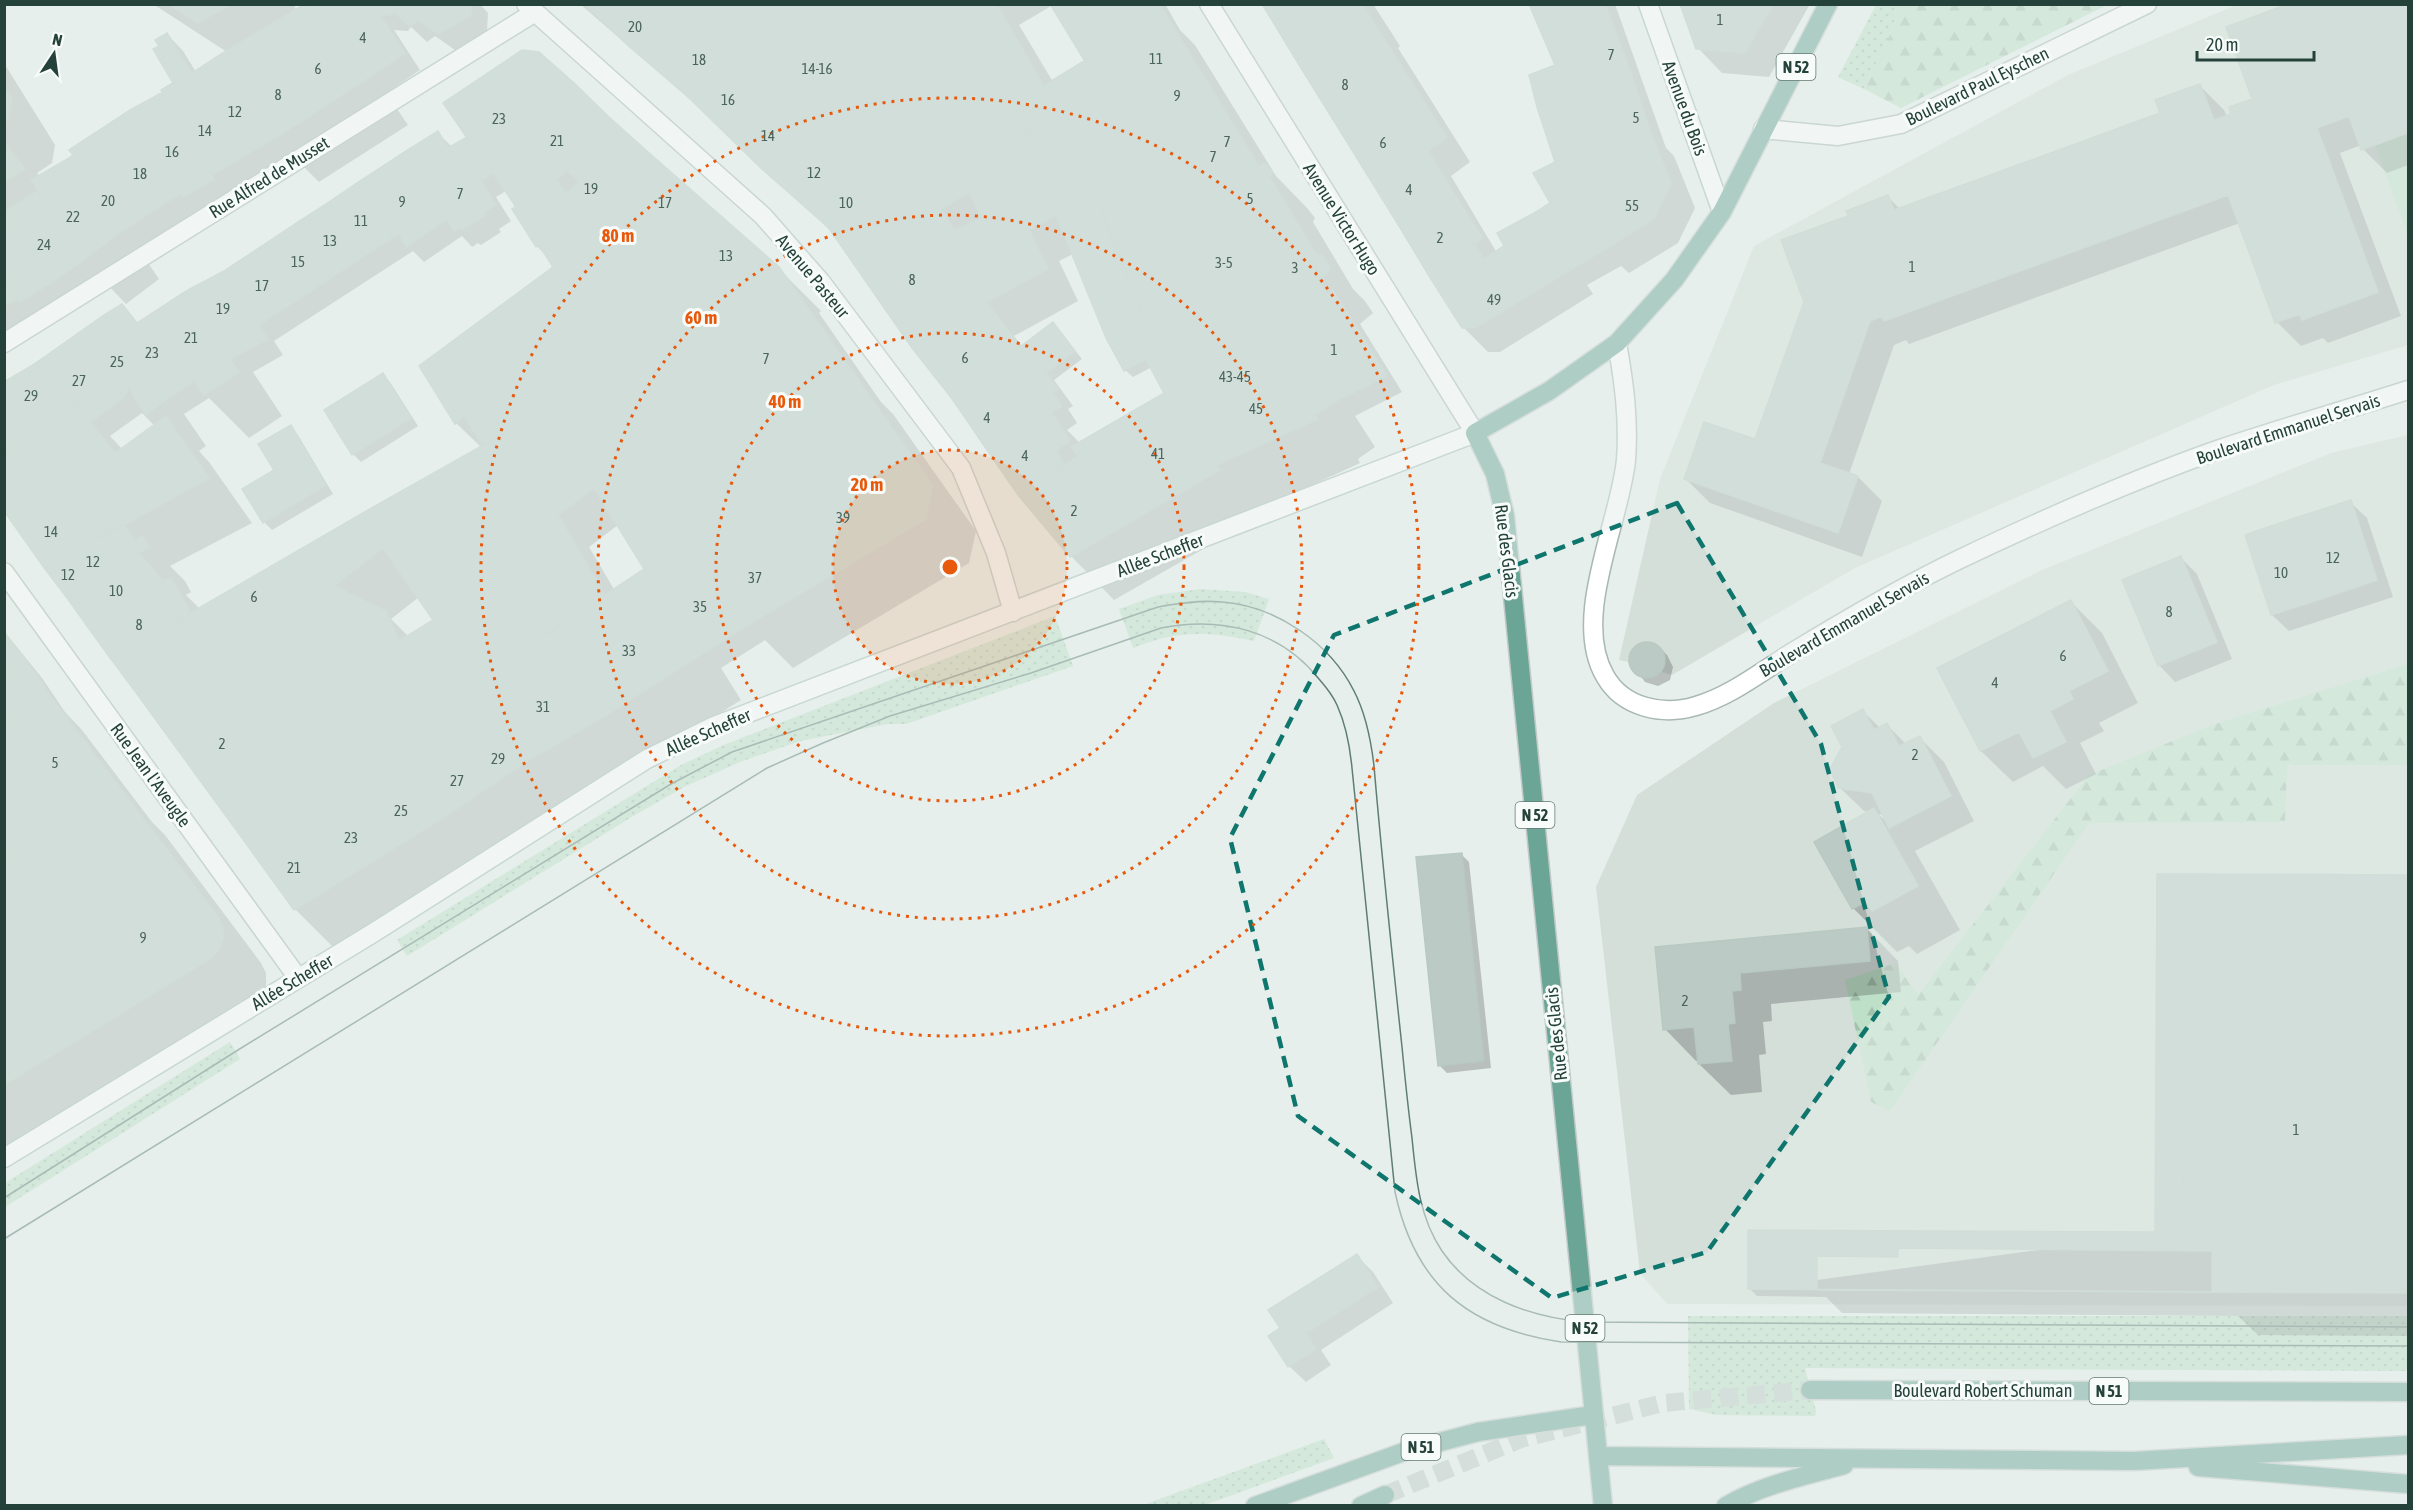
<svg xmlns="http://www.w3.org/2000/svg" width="2413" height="1510" viewBox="0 0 2413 1510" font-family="'Asap Condensed',sans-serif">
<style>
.built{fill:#d4dfda}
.grass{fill:url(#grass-dots)}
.forest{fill:url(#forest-firs)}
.park{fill:#bfe0c8}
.shadow{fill:#0003;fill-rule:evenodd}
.building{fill:#bbcac4;stroke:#b8c9c2;stroke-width:1.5;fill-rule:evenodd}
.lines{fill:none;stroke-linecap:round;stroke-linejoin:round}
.primary-tunnel{stroke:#bfccc8;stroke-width:18;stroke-dasharray:18 9;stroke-linecap:butt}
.street-casing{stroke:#a8b8b2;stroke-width:21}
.secondary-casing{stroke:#a4bbb3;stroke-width:21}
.primary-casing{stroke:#c2cac8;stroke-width:21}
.street{stroke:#fff;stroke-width:18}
.secondary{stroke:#fff;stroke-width:18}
.primary{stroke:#6aa596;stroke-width:18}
.tram{stroke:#5f7d75;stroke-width:1.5}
.marked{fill:none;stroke:#0f766e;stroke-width:4.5;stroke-dasharray:12 8;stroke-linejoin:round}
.ring{fill:none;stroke:#e8590c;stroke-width:3;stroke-dasharray:3 6}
.labels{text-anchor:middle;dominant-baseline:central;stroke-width:6;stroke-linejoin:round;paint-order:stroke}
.number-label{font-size:15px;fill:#4a645c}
.shield{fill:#f7fbf9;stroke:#637a73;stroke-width:1.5}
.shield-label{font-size:16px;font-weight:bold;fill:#24423a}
.street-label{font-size:18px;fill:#24423a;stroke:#f7fbf9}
.centre{fill:#e8590c;stroke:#f7fbf9;stroke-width:3}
.ring-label{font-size:18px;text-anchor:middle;font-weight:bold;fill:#e8590c;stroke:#f7fbf9;stroke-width:6;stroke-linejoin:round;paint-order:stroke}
</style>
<defs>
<pattern id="grass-dots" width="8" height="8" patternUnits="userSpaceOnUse" patternTransform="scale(1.5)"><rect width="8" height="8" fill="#bfe0c8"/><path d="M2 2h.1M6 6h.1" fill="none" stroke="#a4c1ad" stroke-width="1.8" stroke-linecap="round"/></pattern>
<pattern id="forest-firs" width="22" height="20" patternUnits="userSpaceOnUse" patternTransform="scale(1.5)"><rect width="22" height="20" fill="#bfe0c8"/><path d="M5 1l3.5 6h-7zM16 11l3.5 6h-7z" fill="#a4c1ad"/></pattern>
</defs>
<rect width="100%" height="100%" fill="#e6efeb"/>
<path class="built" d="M2239 4 2408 5V345L2274 385 1855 568 1672 675 1662 672 1649 679 1635 675 1628 662 1619 660 1660 479 1754 246 2068 75Z
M2408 435V1306L1667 1304 1640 1273 1596 887 1637 795 1774 703 2042 570 2331 453Z"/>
<path class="grass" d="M1876 5H1896L1894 26 1864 89 1838 77Z
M1200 589 1245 592 1269 599 1254 641C1208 631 1177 630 1133 648L1119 609 1158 595Z
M1055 616 1073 666 906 724H888L800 741 740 762 686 786 635 815 407 956 397 940 681 765 726 744Z
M230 1042 240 1059 5 1207V1183Z
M1688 1316H2408V1371L1805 1368 1816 1411 1815 1416 1717 1415 1689 1409Z
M1324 1439 1334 1458 1205 1505H1143Z"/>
<path class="forest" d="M1896 5V4L2107 5 1901 108 1864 89 1894 26Z
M2408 664V765H2287L2285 822 2089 823 1890 1111 1871 1102 1845 980 1896 963 1918 995 2089 775 2212 725Z"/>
<path class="park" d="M2408 133V236L2375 145Z"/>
<path class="shadow" d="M153 4H293L297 11 305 6 302 4H480L488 13 487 31 455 50 435 36 427 42 411 27 408 31 394 30 420 70 386 93 408 125 319 182 291 154 227 192 230 195 144 257 159 279 126 304 107 284 35 314 4 332V63L55 145 52 163 37 173 40 177 75 156 165 93 175 83 161 47 167 34 183 51 196 72 227 52Z
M580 4H1165L1180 30 1195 45 1276 176 1308 209 1315 218 1313 222 1353 289 1365 301 1373 313 1360 324 1402 392 1355 416 1375 447 1358 459 1360 463 1260 509 1263 515 1114 600 1071 556 1019 494 835 235 709 116ZM1053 5 1087 61 1053 82 1019 25ZM1073 254 1125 370 1133 377 1152 367 1166 394 1080 443 1067 430 1077 423 1068 409 1073 406 1054 380 1082 359 1060 332 1022 346 1014 336 1078 301 1059 261Z
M1264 4H1373L1400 46 1398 48 1470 162 1451 176 1497 253 1552 204 1556 162 1557 66 1531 4H1615L1666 148 1674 156 1695 208 1678 243 1629 273 1621 266 1587 285 1593 294 1500 352H1488L1463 327Z
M1682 4H1810L1769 77 1722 73 1698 48Z
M2292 4H2408V165L2387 173 2363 149 2361 145 2340 153 2401 316 2328 343 2323 338 2301 346 2277 322 2240 223 1909 344 1906 340 1894 345 1849 474 1858 477 1882 501 1862 557 1710 503 1686 479 1756 441 1850 217 1888 197 1900 209 2161 114 2200 86 2224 110 2227 117 2254 100Z
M572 83 647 153 778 268 821 311 819 313 881 402 893 414 976 531 969 563 793 668 765 640 721 668 741 700 339 953 295 909 4 508V383L122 306 139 324 187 292 225 272 438 133 452 147ZM506 191 537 246 556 267 456 423 481 447 200 609 186 595 191 592 185 581 170 566 252 523 209 462 199 451 206 446 184 414 209 398 249 438 282 416 253 372 283 355 274 341 413 251 424 262 462 236 472 247 478 243 481 245 501 232 499 229 511 221 496 197ZM142 413 155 426 123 450 110 436ZM618 525 646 570 615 591 589 547ZM419 597 434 620 409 637 391 619Z
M382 375 390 382 418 426 361 462 353 454 326 410Z
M290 427 298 435 333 494 272 530 264 522 276 470Z
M2350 502 2367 518 2393 597 2289 631 2272 615 2246 536Z
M2181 558 2197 574 2232 659 2175 682 2159 665Z
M2071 602 2102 633 2138 703 2099 723 2104 731 2080 743 2096 774 2066 789 2043 766 2013 782 1981 751 1939 669Z
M4 631 42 678 65 712 82 730 152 822 165 835 261 963 266 973V985L262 995 4 1155Z
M1645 643 1659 647 1667 655 1673 667 1670 680 1658 686 1645 682 1630 662 1633 649Z
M1863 711 1880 728 1887 725 1906 744 1919 737 1944 762 1974 821 1915 851 1960 930 1917 954 1909 946 1897 952 1853 908 1816 842 1870 812 1864 811 1839 787ZM1878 814 1884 815 1889 824Z
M1461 854 1469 862 1491 1068 1447 1073 1439 1065Z
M2216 876 2408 877V1336L2258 1335 2238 1316 1842 1313 1826 1297 1757 1296 1750 1289 2157 1234Z
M1867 929 1898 961 1901 992 1771 1004 1772 1021 1763 1022 1766 1054 1759 1055 1762 1092 1731 1095 1699 1064V1061H1696L1665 1029 1657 948Z
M1357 1256 1373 1272 1393 1303 1321 1350 1331 1365 1306 1382 1289 1366 1282 1329Z"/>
<path class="building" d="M169 4H232L197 23Z
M305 4 320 14 365 80 274 139 221 54Z
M307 4H365L380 15 405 53 365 80 320 14Z
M365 4H400L391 15H380Z
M400 4H472L471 15 438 34 418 20 410 27 394 12Z
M584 4H693L631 48Z
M693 4H780L784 11 733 43 685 94 631 48Z
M780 4H996L1006 20 762 169 685 94 733 43 784 11Z
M1050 4H1091L1061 22Z
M1091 4H1160L1164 12 1084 60 1061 22Z
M1262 4H1363L1369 15 1296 60Z
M1529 4H1605L1610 17 1543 37Z
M1680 4H1773L1745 53 1696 49Z
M2288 4H2408V133L2361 150 2349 116 2317 128 2378 292 2302 320 2300 314 2275 323 2228 195 1884 321 1882 316 1870 321 1820 463 1858 476 1838 533 1684 479 1704 422 1755 439 1804 302 1781 240 1848 216 1846 211 1888 195 1894 210 2160 113 2155 100 2200 84 2214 120 2231 114 2229 107 2252 99 2226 27Z
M1164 12 1259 166 1109 232 1096 195 1068 209 1027 130 1060 115 1043 86Z
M1369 15 1418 92 1345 139 1296 60Z
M1610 17 1632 76 1537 107 1529 75 1555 65 1543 37Z
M1006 20 1060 115 917 180 828 227 762 169Z
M167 33 242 157 212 175 161 90 173 83 153 49 159 46 155 40Z
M522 50 539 52 573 82 531 133 515 146 485 161 473 141 470 142 443 103Z
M221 54 274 139 242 157 192 73Z
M1632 76 1650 130 1555 162 1537 107Z
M573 82 609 117 561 176 516 207 485 161 515 146 531 133Z
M4 87 12 100 9 119 4 122Z
M163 92 214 179 183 197 130 110Z
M1418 92 1447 138 1428 151 1456 197 1399 226 1345 139Z
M130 110 181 193 116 235 83 184 69 158 73 155 69 150Z
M609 117 648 152 578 218 536 247 512 209 556 179 566 194 579 181 566 170Z
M1027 130 1068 209 1029 230 1048 269 987 302 912 348 828 227 917 180ZM969 192 981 218 955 230 941 209Z
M1650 130 1671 183 1654 219 1604 250 1555 162Z
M438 131 448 148 467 137 470 142 473 141 493 173 481 181 496 205 484 212 486 215 463 229 461 227 454 231 406 151Z
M4 142 25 169 4 182Z
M406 151 447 219 406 247 399 234 392 238 357 183Z
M648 152 779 267 692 326 483 446 464 416 455 424 419 366 553 267 539 245 578 218Z
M69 158 83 184 116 235 82 261 31 180Z
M1555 162 1604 250 1570 270 1536 212 1550 203 1533 173Z
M1265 163 1272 173 1270 178 1317 255H1322L1330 268 1328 273 1318 280 1327 294 1235 349 1198 278 1141 312 1109 232Z
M357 183 392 238 364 256 329 202Z
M37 191 82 261 52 282 6 211Z
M1096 195 1156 349 1143 354 1146 359 1124 371 1106 338 1056 215Z
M1456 197 1483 238 1429 276 1399 226Z
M329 202 364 256 331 278 295 224Z
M6 211 52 282 20 302 4 276V212Z
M1536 212 1570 270 1475 328H1462L1429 276 1474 244 1484 259 1504 246 1497 233Z
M295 224 331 278 300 298 265 244Z
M265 244 300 298 259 325 224 271Z
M779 267 850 368 775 422 670 486 650 454 594 488 556 404 692 326Z
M224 271 268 339 231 359 186 291Z
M4 276 18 299 4 306Z
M1198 278 1235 349 1281 321 1332 403 1315 415 1318 419 1217 465 1164 393 1143 354 1156 349 1141 312Z
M1333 290 1387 376 1332 403 1281 321Z
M186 291 239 372 204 395 151 314Z
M987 302 1024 352 953 400 912 348Z
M122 304 137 323 151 314 194 381 163 402 104 315Z
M104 315 163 402 146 415 129 388 124 397 77 334Z
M1053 322 1075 351 1046 373 1036 360 1032 363 1020 347Z
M77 334 124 397 90 422 78 402 66 409 36 363Z
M1024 352 1032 363 1036 360 1058 389 1053 392 1062 406 989 453 953 400Z
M36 363 66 409 4 451V382Z
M850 368 933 486 926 519 748 625 693 540 803 465 775 422Z
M383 373 411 418 352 455 324 410Z
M1164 393 1220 470 1070 557 1018 495 1078 456 1071 447Z
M78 402 90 422 115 453 166 416 209 478 45 569 4 511V451Z
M556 404 594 488 558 515 605 595 476 682 383 548 380 530 368 510Z
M1052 413 1070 441 1056 450 1064 464 1018 495 989 453Z
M775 422 803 465 693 540 644 569 594 488 650 454 670 486Z
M291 425 326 485 263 523 242 489 274 470 258 444Z
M2351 500 2377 580 2324 598 2298 517Z
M368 510 380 530 319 578 206 643 137 694 111 659Z
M2298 517 2324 598 2271 615 2245 535Z
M123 524 135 540 142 536 149 547 67 598 45 569Z
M380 530 383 548 334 586 386 611 399 641 433 620 529 760 443 818 325 625 271 655 263 693 290 723 282 735 295 753 277 776 297 804 242 838 137 694 206 643 319 578Z
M693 540 748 625 699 656 644 569Z
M139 553 163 581 92 633 67 598Z
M2181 556 2217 642 2158 666 2122 580Z
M644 569 699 656 605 716 550 631Z
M171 578 191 614 111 659 92 633 163 581Z
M2071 600 2108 671 2069 691 2073 699 2050 711 2066 742 2033 758 2019 732 1980 751 1937 668Z
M325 625 443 818 294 910 242 838 297 804 277 776 295 753 282 735 290 723 263 693 271 655Z
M550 631 605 716 529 760 476 682Z
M4 633 26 660 4 678Z
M1629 660a18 18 0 1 1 36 0a18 18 0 1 1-36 0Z
M26 660 51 697 4 726V678Z
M51 697 121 789 13 864 4 851V726Z
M1863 709 1874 730 1887 723 1899 746 1920 736 1951 796 1889 828 1872 793 1838 788 1830 769 1842 747 1831 726Z
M121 789 218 917 223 928V940L218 951 210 959 4 1085V851L13 864Z
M1874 808 1918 886 1872 911 1866 902 1852 909 1814 842Z
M1462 853 1484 1061 1438 1066 1416 857Z
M2157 874H2214L2213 1069H2184L2183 1190H2213L2212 1292 1748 1289V1230L2155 1232Z
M2214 874 2408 875V1293L2212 1292 2213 1190H2183L2184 1069H2213Z
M1867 927 1870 961 1740 973 1741 990 1732 991 1735 1023 1728 1024 1732 1061 1698 1064 1694 1027 1663 1030 1655 947Z
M1898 1248 2212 1251V1292L1817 1290V1256L1898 1257Z
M1357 1254 1378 1287 1306 1333 1316 1349 1288 1367 1268 1336 1280 1328 1268 1310Z"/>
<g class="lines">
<path class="primary-tunnel" d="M1385 1495 1521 1439 1663 1403 1810 1390"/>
<defs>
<path id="street" d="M526 4 763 216 821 282 961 468 996 553 1013 612
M1209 4 1475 433
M1763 129 1838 136 1901 124 2147 4
M4 343 535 12
M1617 343C1624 382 1629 420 1626 460 1620 522 1571 618 1605 676 1623 708 1663 716 1696 706 1731 696 1762 671 1793 652 1847 619 1902 587 1960 559 2044 519 2132 480 2220 449 2282 428 2346 410 2408 390
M4 572 298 978"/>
<path id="secondary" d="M1648 4 1722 212
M4 1158 373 933 647 759 712 727 1475 433"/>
<path id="primary" d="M1810 1390 2408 1392
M1598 1456 2134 1461 2408 1445
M2198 1467 2408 1484
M1255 1506 1406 1451 1478 1432 1593 1415
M1361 1506 1385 1495
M1603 1506 1505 516 1495 474 1475 433 1549 391 1617 343 1674 280 1722 212 1828 4
M1726 1506C1761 1485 1805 1476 1844 1465"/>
</defs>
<use href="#street" class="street-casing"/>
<use href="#secondary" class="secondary-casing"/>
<use href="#primary" class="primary-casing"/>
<use href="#street" class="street"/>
<use href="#secondary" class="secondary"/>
<use href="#primary" class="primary"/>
<path class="tram" d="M4 1198 238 1050 671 784 732 752 1158 607C1180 603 1200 600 1222 602 1276 606 1330 643 1354 691 1366 714 1371 740 1374 766 1382 860 1392 954 1402 1047 1405 1078 1408 1108 1412 1138 1416 1178 1419 1217 1442 1251 1474 1298 1530 1317 1584 1322L2408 1327
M4 1239 767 768 823 743 890 716 1031 673 1161 628C1221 616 1280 630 1319 679 1326 687 1333 696 1337 705 1346 725 1350 747 1352 768L1395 1192C1415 1285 1468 1328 1561 1342L2408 1346"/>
</g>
<path d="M0 0H2413V1510H0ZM1677 503 1821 744 1889 997 1707 1252 1552 1298 1298 1116 1230 838 1334 635Z" fill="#e6efeb" fill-opacity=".55" fill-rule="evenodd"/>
<path class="marked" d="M1677 503 1821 744 1889 997 1707 1252 1552 1298 1298 1116 1230 838 1334 635Z"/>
<circle cx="950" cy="567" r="117" fill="#e8590c" fill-opacity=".12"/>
<g class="ring">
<circle cx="950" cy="567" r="117"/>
<circle cx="950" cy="567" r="234"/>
<circle cx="950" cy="567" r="352"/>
<circle cx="950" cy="567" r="469"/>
</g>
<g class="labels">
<g class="number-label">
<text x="1720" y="19">1</text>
<text x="635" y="26">20</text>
<text x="363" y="37">4</text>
<text x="1611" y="54">7</text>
<text x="1156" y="58">11</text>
<text x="699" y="59">18</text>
<text x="318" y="68">6</text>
<text x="817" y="68">14-16</text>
<text x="1345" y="84">8</text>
<text x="278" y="94">8</text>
<text x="1177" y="95">9</text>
<text x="728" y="99">16</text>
<text x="235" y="111">12</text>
<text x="1636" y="117">5</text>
<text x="499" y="118">23</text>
<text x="205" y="130">14</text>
<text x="768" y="135">14</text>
<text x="557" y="140">21</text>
<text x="1227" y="141">7</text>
<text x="1383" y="142">6</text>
<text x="172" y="151">16</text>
<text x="1213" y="156">7</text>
<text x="814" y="172">12</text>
<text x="140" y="173">18</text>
<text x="591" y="188">19</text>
<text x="1409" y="189">4</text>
<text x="460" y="193">7</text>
<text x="1250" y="198">5</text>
<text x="108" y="200">20</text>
<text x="402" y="201">9</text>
<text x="665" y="202">17</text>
<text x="846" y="202">10</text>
<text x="1632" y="205">55</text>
<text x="73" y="216">22</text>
<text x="361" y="220">11</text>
<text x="1440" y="237">2</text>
<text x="330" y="240">13</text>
<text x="44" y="244">24</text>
<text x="726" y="255">13</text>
<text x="298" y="261">15</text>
<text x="1224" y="262">3-5</text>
<text x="1912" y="266">1</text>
<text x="1295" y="267">3</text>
<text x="912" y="279">8</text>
<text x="262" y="285">17</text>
<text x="1494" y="299">49</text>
<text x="223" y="308">19</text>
<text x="191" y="337">21</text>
<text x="1334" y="349">1</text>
<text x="152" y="352">23</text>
<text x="965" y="357">6</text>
<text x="766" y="358">7</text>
<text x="117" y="361">25</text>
<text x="1235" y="376">43-45</text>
<text x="79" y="380">27</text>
<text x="31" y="395">29</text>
<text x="1256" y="408">45</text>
<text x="987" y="417">4</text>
<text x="1158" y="453">41</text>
<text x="1025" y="455">4</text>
<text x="1074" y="510">2</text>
<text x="843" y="517">39</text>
<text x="51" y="531">14</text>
<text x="2333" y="557">12</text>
<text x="93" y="561">12</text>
<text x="2281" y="572">10</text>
<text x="68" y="574">12</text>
<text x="755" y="577">37</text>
<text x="116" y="590">10</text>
<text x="254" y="596">6</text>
<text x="700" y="606">35</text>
<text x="2169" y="611">8</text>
<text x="139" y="624">8</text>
<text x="629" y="650">33</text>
<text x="2063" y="655">6</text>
<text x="1995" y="682">4</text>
<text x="543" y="706">31</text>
<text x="222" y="743">2</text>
<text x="1915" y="754">2</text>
<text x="498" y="758">29</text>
<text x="55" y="762">5</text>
<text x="457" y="780">27</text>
<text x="401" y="810">25</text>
<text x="351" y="837">23</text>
<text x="294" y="867">21</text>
<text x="143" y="937">9</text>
<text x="1685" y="1000">2</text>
<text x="2296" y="1129">1</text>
</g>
<g class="shield">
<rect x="1776.5" y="54" width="39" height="26" rx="4.5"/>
<rect x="1515.5" y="802" width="39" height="26" rx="4.5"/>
<rect x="1565.5" y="1315" width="39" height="26" rx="4.5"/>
<rect x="2089.5" y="1378" width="39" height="26" rx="4.5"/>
<rect x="1401.5" y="1434" width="39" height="26" rx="4.5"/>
</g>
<g class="shield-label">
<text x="1796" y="67">N 52</text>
<text x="1535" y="815">N 52</text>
<text x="1585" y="1328">N 52</text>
<text x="2109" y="1391">N 51</text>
<text x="1421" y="1447">N 51</text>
</g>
<g class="street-label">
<text transform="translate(1977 86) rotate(-26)">Boulevard Paul Eyschen</text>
<text transform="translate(1685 108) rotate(70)">Avenue du Bois</text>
<text transform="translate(269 177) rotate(-32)">Rue Alfred de Musset</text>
<text transform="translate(1342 219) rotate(58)">Avenue Victor Hugo</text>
<text transform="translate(813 276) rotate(50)">Avenue Pasteur</text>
<text transform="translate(2288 429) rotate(-18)">Boulevard Emmanuel Servais</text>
<text transform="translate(1507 551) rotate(83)">Rue des Glacis</text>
<text transform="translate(1160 555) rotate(-21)">Allée Scheffer</text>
<text transform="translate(1844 624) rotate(-30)">Boulevard Emmanuel Servais</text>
<text transform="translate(708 732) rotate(-24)">Allée Scheffer</text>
<text transform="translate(151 775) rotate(54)">Rue Jean l'Aveugle</text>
<text transform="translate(292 982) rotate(-31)">Allée Scheffer</text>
<text transform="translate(1556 1034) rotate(-96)">Rue des Glacis</text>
<text x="1983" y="1390">Boulevard Robert Schuman</text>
</g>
</g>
<circle cx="950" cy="567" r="9" class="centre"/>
<g class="ring-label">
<text x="618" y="242">80 m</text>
<text x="701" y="324">60 m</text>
<text x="785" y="408">40 m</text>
<text x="867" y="491">20 m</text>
</g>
<rect width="2413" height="1510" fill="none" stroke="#24423a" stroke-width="12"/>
<g transform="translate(54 54) rotate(13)" stroke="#f7fbf9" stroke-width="4.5" paint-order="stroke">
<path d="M0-4.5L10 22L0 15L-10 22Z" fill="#24423a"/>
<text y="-9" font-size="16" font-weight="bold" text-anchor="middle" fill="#24423a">N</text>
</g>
<path d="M2197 51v9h117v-9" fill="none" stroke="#24423a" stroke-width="3"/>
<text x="2206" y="51" font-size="18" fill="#24423a" stroke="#f7fbf9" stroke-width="4.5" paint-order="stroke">20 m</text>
</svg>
